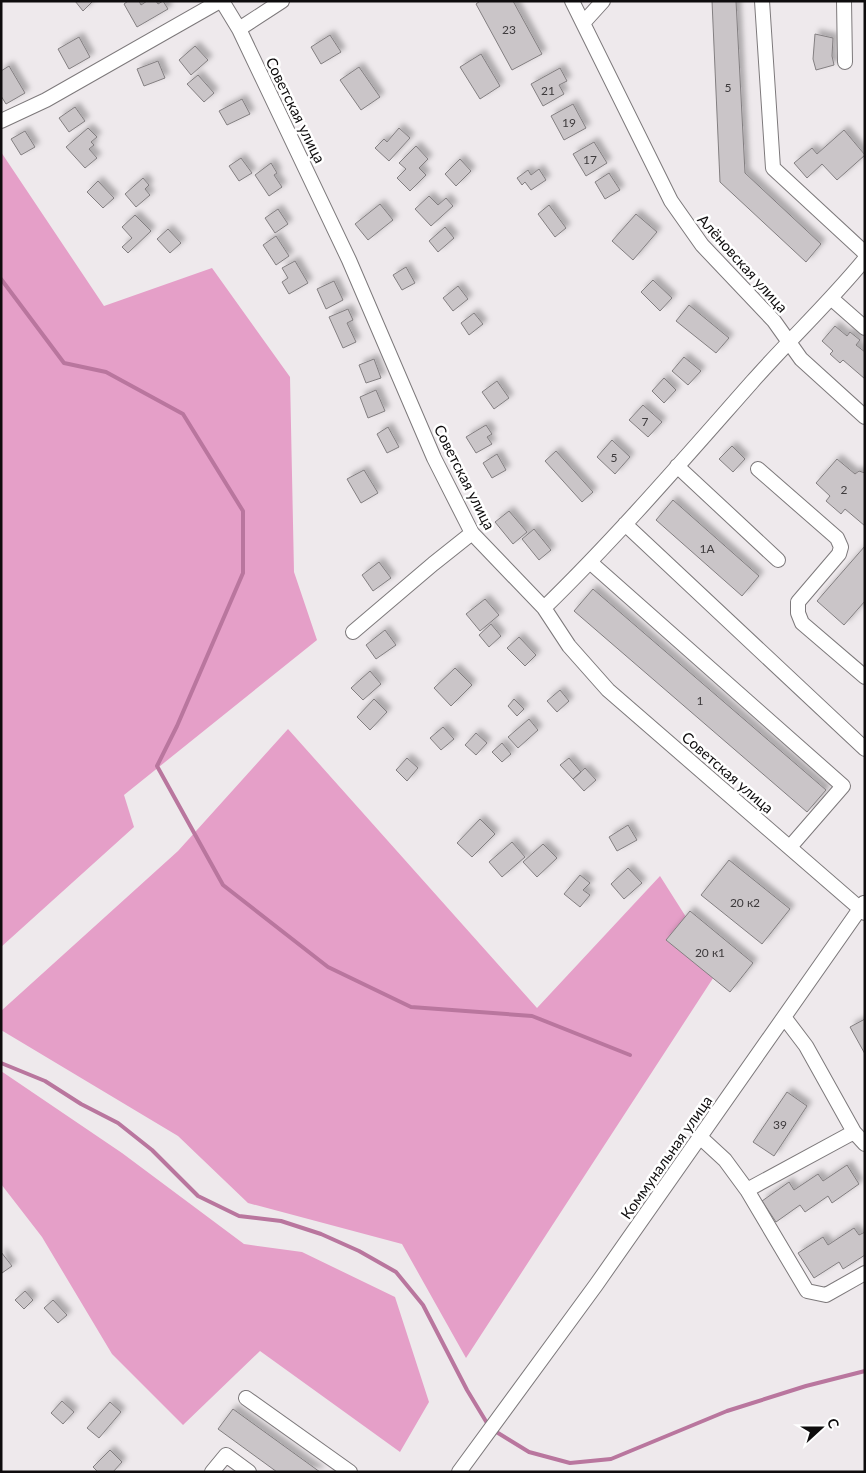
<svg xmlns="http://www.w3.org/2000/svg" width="866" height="1473" viewBox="0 0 866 1473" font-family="Lato,sans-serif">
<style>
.garden{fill:#e59fc8}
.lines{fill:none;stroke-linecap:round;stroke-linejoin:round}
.stream{stroke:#b9769e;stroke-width:4}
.building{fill:#cac5c8;stroke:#837f81;filter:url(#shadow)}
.minor-casing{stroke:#7d797b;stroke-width:16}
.minor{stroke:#fff;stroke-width:14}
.labels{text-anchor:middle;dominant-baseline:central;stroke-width:5;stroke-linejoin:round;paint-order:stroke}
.number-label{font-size:12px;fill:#3d3a3c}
.street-label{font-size:15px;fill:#0e0c0d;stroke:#fff}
</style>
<defs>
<filter id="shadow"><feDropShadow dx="4.5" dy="-4.5" stdDeviation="2.5" flood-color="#0004"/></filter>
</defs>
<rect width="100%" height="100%" fill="#eee9ec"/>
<path class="garden" d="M1 152 104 306 212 268 290 377 294 572 317 640 124 795 134 827 1 947Z
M288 729 537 1008 660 876 719 969 466 1358 402 1244 248 1203 178 1136 1 1030V1011L178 851Z
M1 1071 122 1153 244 1244 302 1252 395 1297 429 1402 400 1452 260 1351 183 1425 112 1354 42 1237 1 1184Z"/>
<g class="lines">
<path class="stream" d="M1 279 64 363 106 372 183 414 243 511V573L177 726 157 766 223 885 328 967 411 1007 532 1016 630 1055
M1 1063 45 1081 81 1104 118 1123 152 1150 198 1196 239 1216 281 1221 321 1234 359 1251 396 1272 423 1305 467 1390 490 1428 529 1452 570 1463 611 1459 727 1411 806 1386 865 1371"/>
</g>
<path class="building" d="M75 1H93L83 11Z
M128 1H139L141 5 147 1H156L158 4 163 1 168 9 137 27 124 4Z
M480 1H513L542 54 512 70 476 4Z
M712 1H736L745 173 821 244 806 262 720 182Z
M815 34 833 38 832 56 834 65 816 70 813 59Z
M330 35 341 52 321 64 311 47Z
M79 37 90 57 69 69 58 49Z
M195 46 208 60 191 75 179 60Z
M481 54 500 86 480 99 460 67Z
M158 61 165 78 144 86 137 69Z
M9 66 25 93 6 104 1 96V71Z
M359 67 380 97 361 110 340 80Z
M560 68 567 81 559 85 564 94 543 106 531 84Z
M198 75 214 93 204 102 187 84Z
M242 99 250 114 227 125 219 111Z
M573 104 586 128 564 140 551 116Z
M75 107 85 121 69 132 59 118Z
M88 128 97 137 91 142 94 145 89 149 97 158 85 168 66 147Z
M399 128 410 138 389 161 375 148 384 139 387 142Z
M844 130 865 155 837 180 822 164 807 178 794 163 812 148 817 154Z
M25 131 35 147 21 155 11 139Z
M594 142 607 163 586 176 573 154Z
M416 146 428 159 419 168 426 175 410 191 397 178 406 169 399 163Z
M241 158 252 173 239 181 229 166Z
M460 159 471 171 456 186 445 174Z
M271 163 277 173 274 175 282 187 269 196 255 175Z
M539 169 546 180 531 190 525 182 522 185 517 178 528 170 531 175Z
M609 173 620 190 605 199 595 182Z
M143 178 149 185 145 189 150 195 136 207 125 194Z
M98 181 114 198 103 208 87 192Z
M429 196 438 205 446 198 453 206 431 226 415 209Z
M380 204 393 220 368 240 355 224Z
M549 205 566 228 555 237 538 214Z
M278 209 288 224 275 233 265 218Z
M636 214 657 232 633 260 612 241Z
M135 215 151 231 128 253 122 247 132 238 122 227Z
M445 227 454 238 438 252 429 241Z
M168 229 181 243 170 253 157 239Z
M276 236 289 256 276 265 263 245Z
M295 261 308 283 289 294 282 282 288 278 282 268Z
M406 267 415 283 402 290 393 275Z
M653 280 672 298 660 311 641 292Z
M334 281 343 300 326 309 317 289Z
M458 286 468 299 453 311 443 298Z
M689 305 729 338 716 353 676 321Z
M348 309 353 320 347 323 356 342 343 348 329 317Z
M474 313 483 324 469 335 461 323Z
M835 326 847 336 850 332 860 340 856 345 865 352V379L843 360 840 363 830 354 833 351 822 341Z
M684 357 701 371 688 385 672 371Z
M374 359 381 378 366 383 359 365Z
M664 378 676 390 664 403 652 391Z
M497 381 509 398 494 409 482 392Z
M376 390 385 411 368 418 360 397Z
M643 405 662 422 648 437 629 420Z
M486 425 492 434 487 437 492 444 476 453 466 437Z
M388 427 399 447 387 453 377 434Z
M612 440 630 457 615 474 597 457Z
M732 446 745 459 733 472 719 459Z
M556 451 593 492 582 502 545 461Z
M497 454 506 470 492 478 483 463Z
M837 459 855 474 859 471 865 473V526L845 509 841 514 826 501 830 496 816 483Z
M364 470 378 493 361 503 347 479Z
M673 500 759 576 742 596 656 520Z
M509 511 527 532 513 544 495 522Z
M534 529 551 550 539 560 522 539Z
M865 546V601L844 625 817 601Z
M379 562 391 578 373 591 362 575Z
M593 589 826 790 807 812 574 611Z
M485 599 499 615 480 631 466 614Z
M491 624 501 636 489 647 479 635Z
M385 630 396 645 376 659 366 645Z
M519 637 536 655 525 666 507 648Z
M455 668 472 685 451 706 434 688Z
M370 671 381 684 363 700 351 688Z
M560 690 569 701 557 712 547 701Z
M374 699 387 712 370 730 357 717Z
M514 699 524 709 517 716 508 706Z
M529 719 538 730 518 748 508 737Z
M443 727 454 739 441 750 430 738Z
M476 733 487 743 476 755 465 745Z
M502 743 511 754 502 762 492 752Z
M407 758 418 768 407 781 396 770Z
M569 758 581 772 573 779 560 765Z
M585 768 596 780 584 791 573 779Z
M480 819 495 834 472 857 457 843Z
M628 825 637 840 617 851 609 837Z
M512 842 525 857 502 877 489 862Z
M543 844 557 858 537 877 523 862Z
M729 860 790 909 762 944 701 895Z
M628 868 642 883 624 899 611 884Z
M580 875 590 883 583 890 590 895 580 907 564 894Z
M690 911 753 963 730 992 666 940Z
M865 1019V1054L850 1027Z
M787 1092 807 1106 774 1156 753 1142Z
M847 1165 859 1184 832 1203 828 1196 805 1212 800 1205 776 1222 762 1201 789 1182 794 1190 818 1174 823 1181Z
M854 1228 859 1235 865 1232V1255L843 1269 839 1262 814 1278 798 1253 823 1237 828 1245Z
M1 1252 12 1266 2 1273 1 1272Z
M25 1291 33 1300 24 1309 15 1300Z
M53 1300 67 1315 58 1323 44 1308Z
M62 1401 74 1412 63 1424 51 1413Z
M110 1402 121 1412 99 1438 87 1428Z
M233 1409 320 1472H277L218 1429Z
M110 1450 122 1462 113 1472H98L93 1467Z"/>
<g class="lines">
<defs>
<path id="minor" d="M222 1 239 29 349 260 434 458 472 533 544 608 569 646 608 690 865 913
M572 1 671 201 702 245 774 321 801 359 865 417
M762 1 773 168 865 253
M844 1 845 62
M584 22 603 1
M239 29 282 1
M1 121 46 100 220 1
M832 299 865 328
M677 466 778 560
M758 469 837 538 841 547 839 554 798 602V613L802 623 865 677
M625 524 865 749
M591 563 843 786 790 847
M544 608C617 537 684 459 752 382 789 340 829 303 865 259
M353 632 433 564 472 533
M784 1017 806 1046 854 1132 865 1144
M700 1137 725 1160 747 1190 807 1291 826 1295 865 1273
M747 1190 854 1132
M246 1398 350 1472
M212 1472 226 1455 249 1472
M459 1472 596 1285 864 903"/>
</defs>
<use href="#minor" class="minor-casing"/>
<use href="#minor" class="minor"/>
</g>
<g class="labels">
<g class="number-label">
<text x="509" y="29">23</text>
<text x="728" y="87">5</text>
<text x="548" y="90">21</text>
<text x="569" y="122">19</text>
<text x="590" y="159">17</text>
<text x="645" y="421">7</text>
<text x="614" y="457">5</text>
<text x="844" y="489">2</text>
<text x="707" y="548">1А</text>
<text x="700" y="700">1</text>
<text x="745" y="902">20 к2</text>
<text x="710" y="952">20 к1</text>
<text x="780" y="1124">39</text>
</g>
<g class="street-label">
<text transform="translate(296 110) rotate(64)">Советская улица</text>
<text transform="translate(743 263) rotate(48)">Алёновская улица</text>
<text transform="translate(465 477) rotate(63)">Советская улица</text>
<text transform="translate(728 772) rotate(41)">Советская улица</text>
<text transform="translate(666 1157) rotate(-55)">Коммунальная улица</text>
</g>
</g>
<rect width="866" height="1473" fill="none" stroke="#0e0c0d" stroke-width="5"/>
<g transform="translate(821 1428) rotate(69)" stroke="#ffffff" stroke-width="4" paint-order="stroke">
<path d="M0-4L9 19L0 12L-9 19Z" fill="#0e0c0d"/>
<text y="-8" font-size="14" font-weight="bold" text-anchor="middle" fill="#0e0c0d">С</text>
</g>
</svg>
